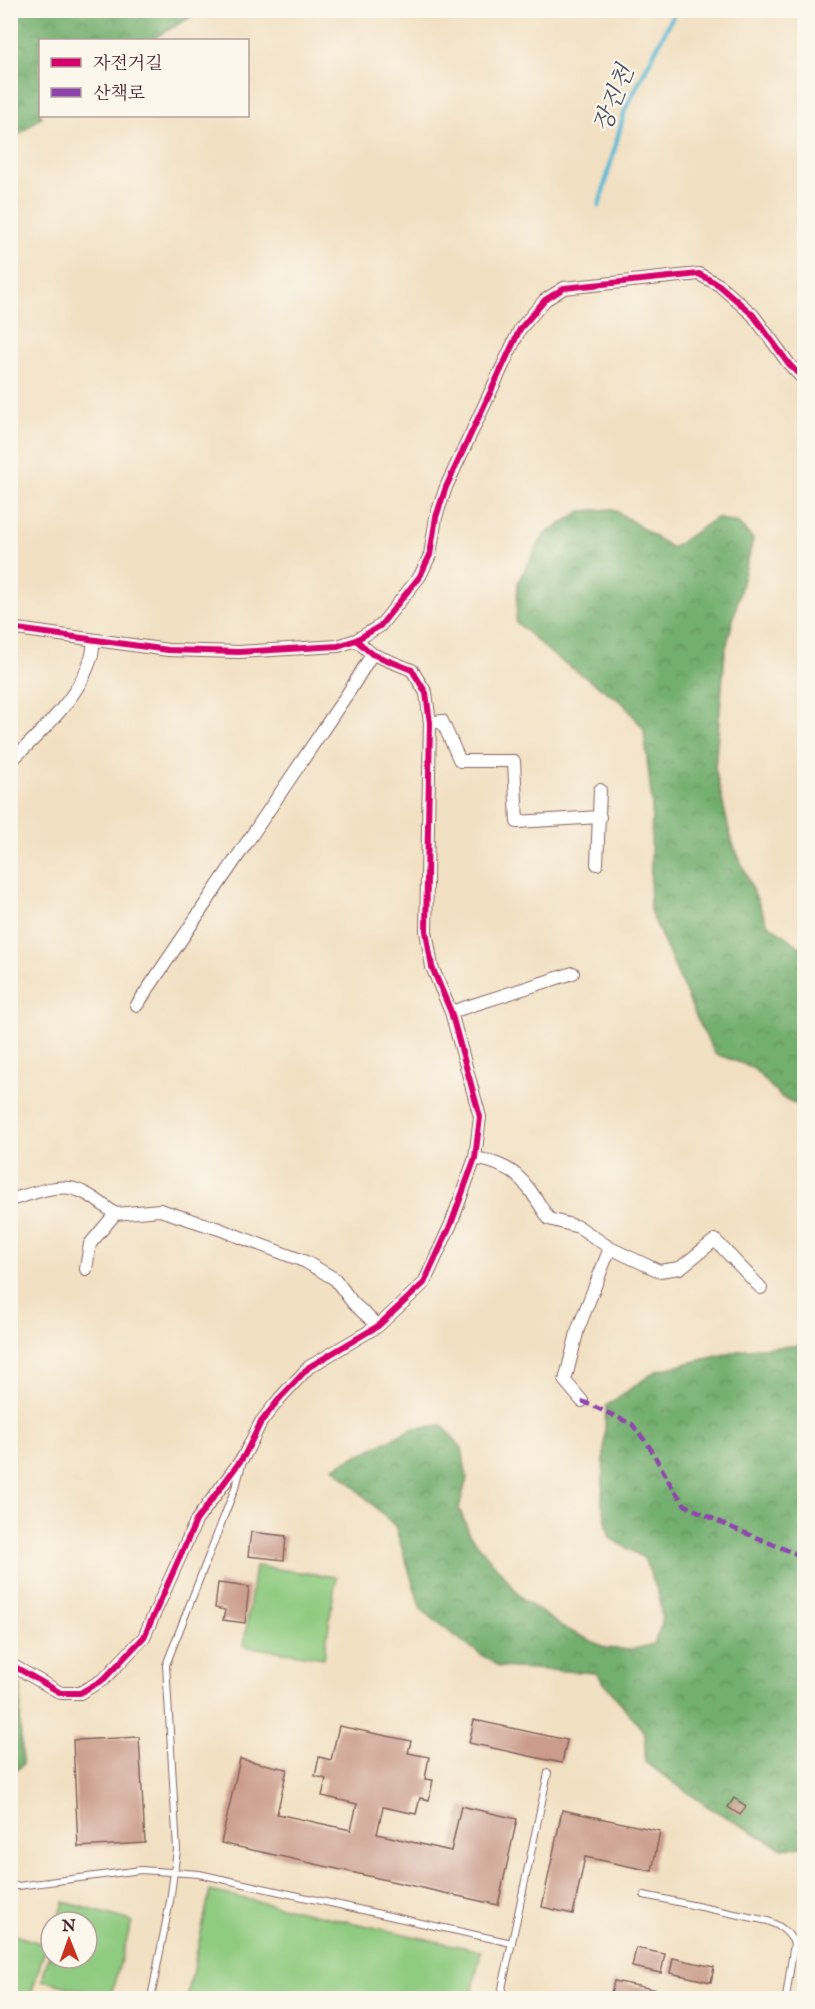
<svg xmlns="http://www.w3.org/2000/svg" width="815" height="2009" viewBox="0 0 815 2009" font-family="'IM FELL English','Noto Serif KR',serif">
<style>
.grass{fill:#8fcb80;stroke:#6c7556;stroke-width:1.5}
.forest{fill:url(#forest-crowns);stroke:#5e674c;stroke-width:1.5}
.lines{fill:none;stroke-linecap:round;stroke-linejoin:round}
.stream{stroke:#58b9d6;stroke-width:4.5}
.building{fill:#cb9c8b}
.lane-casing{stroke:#856360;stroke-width:8}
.street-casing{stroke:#856360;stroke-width:14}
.lane{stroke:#fff;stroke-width:6}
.street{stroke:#fff;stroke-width:12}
.quiet{stroke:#8e44ad;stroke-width:4.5;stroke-dasharray:9 4.5;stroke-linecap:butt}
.cycleway-casing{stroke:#fbf7ec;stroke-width:10}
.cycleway{stroke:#d6006c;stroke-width:6}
.labels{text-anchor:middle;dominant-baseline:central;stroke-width:4.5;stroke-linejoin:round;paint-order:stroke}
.water-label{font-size:24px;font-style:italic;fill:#4f5567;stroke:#fbf7ec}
</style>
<defs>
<pattern id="forest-crowns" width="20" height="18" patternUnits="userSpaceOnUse" patternTransform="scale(1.5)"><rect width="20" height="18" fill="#73af6e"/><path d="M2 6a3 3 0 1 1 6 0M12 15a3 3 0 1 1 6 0" fill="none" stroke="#608e5b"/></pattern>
</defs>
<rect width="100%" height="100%" fill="#fbf7ec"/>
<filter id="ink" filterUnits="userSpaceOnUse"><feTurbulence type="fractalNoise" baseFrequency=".0167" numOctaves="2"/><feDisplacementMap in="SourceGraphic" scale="12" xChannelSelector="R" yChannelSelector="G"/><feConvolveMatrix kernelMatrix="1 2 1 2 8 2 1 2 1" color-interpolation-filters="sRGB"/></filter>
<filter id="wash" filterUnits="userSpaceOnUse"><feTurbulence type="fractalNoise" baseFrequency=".008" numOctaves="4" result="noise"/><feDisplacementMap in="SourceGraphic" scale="24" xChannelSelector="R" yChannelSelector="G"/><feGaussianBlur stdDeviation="1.35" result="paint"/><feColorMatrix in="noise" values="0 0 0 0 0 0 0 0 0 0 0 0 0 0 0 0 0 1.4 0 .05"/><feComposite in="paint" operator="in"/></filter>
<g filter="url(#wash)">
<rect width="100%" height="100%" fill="#f2e0c2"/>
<path class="grass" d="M255 1566 336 1577 324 1658 244 1646Z
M210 1891 481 1951 471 1998H187Z
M64 1902 132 1921 110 1998 42 1980 51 1948V1958H87V1922H58Z
M11 1934 46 1945 30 1998 11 1996Z"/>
<path class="forest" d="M11 10H195V11L194 15 151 40H40V116H42L11 141Z
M613 509 672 548 716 518 738 523 753 539 725 652 715 768 731 839 767 923 804 950V1107L781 1097 752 1067 715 1054 698 1021 650 910 652 805 644 729 623 703 554 656 516 622 518 582 544 535 581 511Z
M804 1345V1846L781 1848 707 1806 645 1762V1733L596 1673 499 1667 452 1634 421 1609 395 1526 334 1467 414 1428 442 1425 462 1448 467 1478 459 1508 470 1535 524 1600 564 1628 606 1648 630 1650 654 1644 662 1623 659 1595 644 1558 610 1538 602 1503 606 1406 656 1371 746 1349Z
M11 1681 21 1686 20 1725 23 1764 12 1774 10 1773Z"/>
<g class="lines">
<path class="stream" d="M599 206 625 110 676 10"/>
</g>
<g id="blocks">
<path class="building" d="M251 1532 286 1536 284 1560 248 1556Z
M218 1583 249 1587 245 1623 223 1620 225 1610 215 1608Z
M474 1720 567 1740 562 1763 469 1743Z
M339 1726 411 1741 408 1753 429 1757 425 1779 433 1780 429 1800 420 1798 416 1814 383 1807 377 1834 451 1851 461 1806 517 1819 498 1905 221 1843 240 1759 287 1769 277 1814 351 1830 357 1804 322 1796 326 1779 315 1776 319 1757 331 1760Z
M139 1737 145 1843 78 1847 73 1740Z
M734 1798 746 1806 740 1815 728 1807Z
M562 1810 660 1831 652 1871 585 1857 573 1914 542 1907Z
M636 1948 665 1954 661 1973 632 1967Z
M673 1958 714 1967 711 1982 670 1973Z
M614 1981 692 1997V1998H610Z"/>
</g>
</g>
<g filter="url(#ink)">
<use href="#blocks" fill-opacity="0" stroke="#856360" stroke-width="1.5"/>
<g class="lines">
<defs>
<path id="lane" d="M10 1887 141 1870 199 1874 512 1943
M644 1895 768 1921C780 1926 788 1931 794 1943L786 1998
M151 1998 170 1901 177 1850 166 1665 237 1483 242 1464
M500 1998 548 1773"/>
<path id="street" d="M10 628 168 650 239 652 338 646 356 640 380 626 420 576 430 555 436 517 446 487 520 329 545 300 564 288 699 274 719 285 753 315 789 364 804 380
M430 723 442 721 460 761H514L517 822 600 817
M10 762C39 734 79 698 91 658 93 653 93 646 94 640
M597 864 600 790
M137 1005 352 687 372 654
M451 1012 573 973
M475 1158C519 1166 526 1184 549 1219L579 1227 610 1248 659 1271 680 1268 715 1240 761 1288
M10 1200C64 1184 70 1178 115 1214L160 1210 219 1229 306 1262 335 1279 353 1303 378 1326
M86 1269 90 1244 115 1214
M582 1401 565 1381 578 1329 610 1248
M10 1664 61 1693H80L104 1679 144 1637 196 1521 244 1456 261 1422 280 1398 309 1367 378 1326 424 1283 451 1224 475 1158 480 1117 451 1012 432 967 426 931 430 723 426 693 412 670 372 654 356 640"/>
</defs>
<use href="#lane" class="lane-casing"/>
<use href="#street" class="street-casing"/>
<use href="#lane" class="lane"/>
<use href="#street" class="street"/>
<path class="quiet" d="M582 1401 632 1424 649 1446 672 1487 685 1505 728 1526 804 1557"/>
<defs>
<path id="cycleway" d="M10 628 168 650 239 652 338 646 356 640 380 626 420 576 430 555 436 517 446 487 520 329 545 300 564 288 699 274 719 285 753 315 789 364 804 380
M10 1664 61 1693H80L104 1679 144 1637 196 1521 244 1456 261 1422 280 1398 309 1367 378 1326 424 1283 451 1224 475 1158 480 1117 451 1012 432 967 426 931 430 723 426 693 412 670 372 654 356 640"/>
</defs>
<use href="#cycleway" class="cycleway-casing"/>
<use href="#cycleway" class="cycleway"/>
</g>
</g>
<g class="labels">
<g class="water-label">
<text transform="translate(615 99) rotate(-68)">장진천</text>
</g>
</g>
<rect width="815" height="2009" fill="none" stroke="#fbf7ec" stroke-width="36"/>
<rect x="39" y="39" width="210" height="78" fill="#fbf7ec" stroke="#b4a19f" stroke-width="1.5"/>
<rect x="51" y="58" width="30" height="9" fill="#d6006c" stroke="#b4a19f" stroke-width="1.5"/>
<text x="93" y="69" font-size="18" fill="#4a1f2b">자전거길</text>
<rect x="51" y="88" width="30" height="9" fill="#8e44ad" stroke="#b4a19f" stroke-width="1.5"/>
<text x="93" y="99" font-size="18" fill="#4a1f2b">산책로</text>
<g transform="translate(69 1940) rotate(359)"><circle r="28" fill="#fbf7ec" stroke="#b4a19f" stroke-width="1.5"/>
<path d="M0-4.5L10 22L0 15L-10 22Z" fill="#c8321e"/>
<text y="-9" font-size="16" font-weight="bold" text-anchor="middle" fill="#4a1f2b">N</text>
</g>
</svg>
